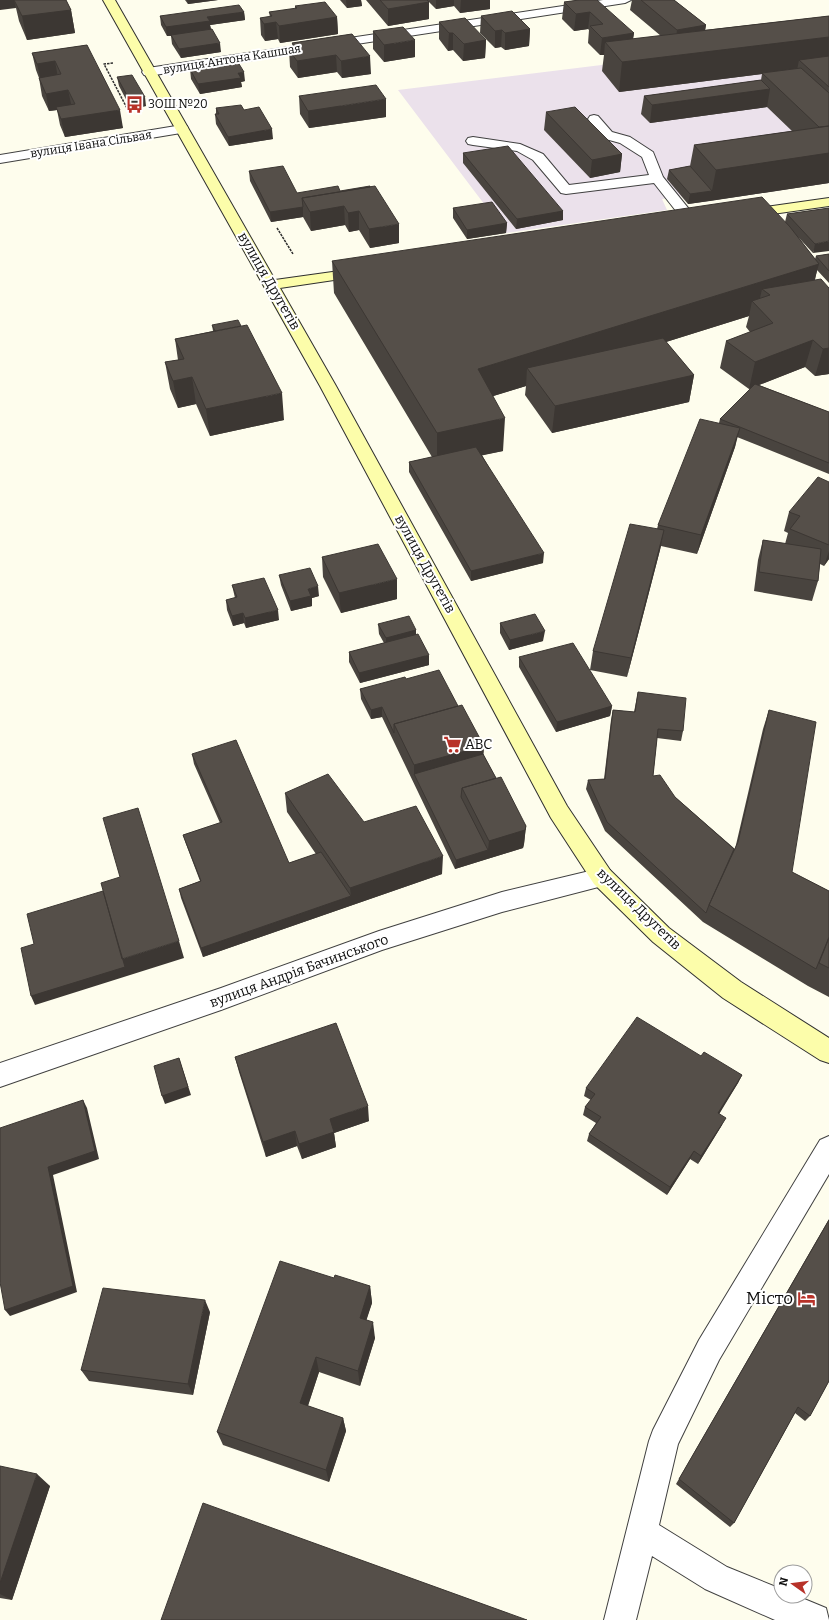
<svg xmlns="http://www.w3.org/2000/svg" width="829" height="1620" viewBox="0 0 829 1620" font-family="Bitter,serif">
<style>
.industrial{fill:#ebe1eb}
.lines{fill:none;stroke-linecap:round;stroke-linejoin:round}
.service-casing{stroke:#404040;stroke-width:2}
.minor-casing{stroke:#404040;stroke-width:2}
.secondary-casing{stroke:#2f2f2f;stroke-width:2}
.path{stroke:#2f2f2f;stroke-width:1.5;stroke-dasharray:2.5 1;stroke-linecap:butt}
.service{fill:#fff;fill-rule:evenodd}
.minor{fill:#fff;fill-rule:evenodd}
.secondary{fill:#fcfdaa;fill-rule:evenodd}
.wall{fill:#49443f}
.shaded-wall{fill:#3c3733}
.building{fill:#554f49;stroke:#3c3733}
.labels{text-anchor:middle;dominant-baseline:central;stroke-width:4;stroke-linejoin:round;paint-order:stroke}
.far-street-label{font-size:12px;fill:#0d0d0d;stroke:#fff}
.far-poi-label{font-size:12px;fill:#0d0d0d;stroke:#fff;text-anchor:start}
.street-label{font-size:14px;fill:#0d0d0d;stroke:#fff}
.poi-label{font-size:14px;fill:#0d0d0d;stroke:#fff;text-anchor:start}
.near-poi-label{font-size:17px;fill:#0d0d0d;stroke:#fff;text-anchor:end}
</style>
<rect width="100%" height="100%" fill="#fefded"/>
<path class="industrial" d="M829 37V183L688 204 681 196 662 199 667 210 506 233 398 90Z"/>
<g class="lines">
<defs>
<path id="service" d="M594 115 598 116 612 132 630 137 653 152 663 177 697 219 699 222 697 225 692 226 687 225 654 183 566 194 561 193 533 160 517 151 473 145 468 144 466 141 468 138 473 137 520 144 543 154 569 185 649 175 642 157 620 143 602 138 588 119 590 116Z
M829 1136V1174L719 1360 678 1444 659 1525 727 1567 781 1589V1596H797L826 1608 829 1620H775L705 1589 652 1556 636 1620H604L649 1441 653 1430 699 1340 820 1140Z"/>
<path id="minor" d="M603 0H631L625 3 148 76 144 75 142 72 144 69 148 68Z
M182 125 187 126 188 129 187 132 0 163V155Z
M602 868 610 870 613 877 610 884 502 912 382 950 221 1010 0 1087V1063L221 988 379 931 502 892Z"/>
<path id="secondary" d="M103 0H115L275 280 361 268 366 269 368 272 366 275 361 276 280 288 336 386 567 806 610 870 669 928 741 982 829 1038V1063L820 1060 723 998 653 942 594 884 551 818 320 386Z
M829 198V206L745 218 740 217 738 214 740 211 745 210Z"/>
</defs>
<use href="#service" class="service-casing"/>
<use href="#minor" class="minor-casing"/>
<use href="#secondary" class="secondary-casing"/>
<path class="path" d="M113 63 104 64 129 112
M277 228 293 254"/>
<use href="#service" class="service"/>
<use href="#minor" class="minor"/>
<use href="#secondary" class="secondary"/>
</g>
<path class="wall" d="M0 0H66L71 10 75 33 27 40 19 21 16 8Z
M185 0H218L188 4Z
M340 0H361L362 6 347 8Z
M366 0H427L429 2V19L388 26Z
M427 0H490V9L460 13 454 6 436 9Z
M579 0 634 33 633 39 661 36 630 10 632 0H674L706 25 705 30 829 16V183L688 204 667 179 669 170 690 166 694 145 792 131 767 107 650 123 641 114 644 96 761 80 762 74 619 92 602 71 604 55H600L588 43 589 30 588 29 574 31 562 19 564 2Z
M295 6 337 17 338 34 280 43 278 39 265 41 261 35 260 18 270 17 269 12 295 9Z
M244 12 245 20 210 25 211 29 221 52 181 58 172 44 171 36H167L161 25 160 16Z
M481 16 530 29 529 46 505 50 501 47 495 48 480 33Z
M439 22 486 40 485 58 463 61 453 50 448 51 439 39Z
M373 31 415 57 384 62 373 49Z
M352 34 371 74 342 78 337 72 298 78 290 67 289 50 293 49 292 43Z
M87 45 123 128 65 137 60 125 57 110 49 111 42 96 39 78 36 70 32 53Z
M190 69 245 81 241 82 242 87 200 94 191 79Z
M117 77 146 106 131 109 119 86Z
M299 96 386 117 309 128 300 114Z
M216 108 244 110 273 139 229 146 216 124 215 114H216Z
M546 112 622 154 620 172 590 178 544 130Z
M463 153 563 211V220L516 229 463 163Z
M249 171 297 193 340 191 399 243 370 248 359 230 349 232 345 225 311 231 303 217 271 222 250 181Z
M453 208 507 223 506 233 467 239 453 218Z
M829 208 813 253 798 237 815 259 816 256 829 254V283L817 270 815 280 829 288V374L815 376 805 367 759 385 829 412V474L737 437 735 447 697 554 661 546 627 677 590 670 593 651 657 529 658 525 719 423 720 419 751 388 749 389 720 368 726 341 750 332 746 327 749 316 666 342 694 375 689 402 552 433 525 395 526 386 493 396 503 451 482 455 543 563 471 581 409 472V462L432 457 334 293 332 261 785 222 787 214Z
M212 325 284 420 210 436 196 404 178 408 170 389 165 362 178 360 175 339 213 331Z
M829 482V559L824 566 820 564 818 581 812 601 754 591 758 560 763 540 785 544 788 533 784 531 789 512Z
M322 557 397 599 341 613 323 577Z
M279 575 319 596 312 598V606L291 611 281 585Z
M232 585 279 620 246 628 244 623 233 626 227 610 226 600 235 598Z
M500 623 543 641 509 650 500 633Z
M378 624 416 630V634L429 665 360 683 349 662V652L384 643 379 634Z
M519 657 612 706 610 716 556 732 519 667Z
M406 679 458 706 484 746 483 754 496 778 526 826 524 844 523 848 455 869 382 717 371 719 361 699 360 689Z
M638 692 683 731 681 741 657 738 653 776 675 797 735 849 763 729 769 710 792 872 829 891V997L808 986 703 922 605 831 586 789 588 780 604 779 611 720 613 710 634 712Z
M192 754 289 863 316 854 287 812 285 793 364 822 442 874 203 957 181 898 179 889 200 881 186 844 183 835 220 823 194 764Z
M701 1056 742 1075 738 1083 719 1113 722 1125 698 1164 690 1159 667 1195 587 1141 589 1134 596 1123 583 1115 585 1107 591 1100 584 1096 586 1088Z
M235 1057 369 1121 334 1133 336 1147 302 1159 297 1146 266 1157 239 1072Z
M829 1219V1381L810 1416 805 1421 795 1413 734 1523 730 1527 676 1484Z
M334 1278 370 1286 372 1303 366 1320 375 1338 360 1386 319 1372 308 1406 343 1418 346 1431 329 1482 223 1445 217 1432Z
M210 1312 193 1395 89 1381 81 1370Z
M0 1466 50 1486 12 1600 0 1598Z"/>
<path class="shaded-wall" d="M0 0H14L16 8 0 10Z
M187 0H218L188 4Z
M346 0H361L362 6 347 8Z
M436 0H454V6L436 9Z
M461 0H490V9L460 13Z
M429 2V19L388 26V9Z
M71 10 75 33 27 40 22 16Z
M244 12 245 20 210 25 211 30 167 36 166 27 207 17Z
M590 12 588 29 574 31 576 14Z
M337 17 338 34 280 43 279 26Z
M276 22 278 39 265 41 264 24Z
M706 25 703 43 675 47 677 30Z
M530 29 529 46 505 50V33Z
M502 30 501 47 495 48V31Z
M449 33H453V50L448 51Z
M634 33 631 50 605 42 604 55H600L602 38Z
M829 37V66L799 60 797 70 762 73V74L619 92 622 62Z
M415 40V57L384 62V45Z
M486 40 485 58 463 61 464 44Z
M220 43 221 52 181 58 179 49Z
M336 55 337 72 298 78 297 61Z
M370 56 371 74 342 78 341 61Z
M55 61 58 78 41 81 37 64Z
M244 72 245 81 241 82 242 87 200 94 198 84 238 73Z
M770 89 767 107 650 123 652 105Z
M68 90 72 108 56 107 57 110 49 111 46 94Z
M145 97 146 106 131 109 129 99Z
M386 99V117L309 128 308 111Z
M120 110 123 128 65 137 61 119Z
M272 129 273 139 229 146 228 137Z
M829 131V183L710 201 716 170Z
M622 154 620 172 590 178 592 160Z
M712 191 710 201 688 204 690 194Z
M344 206 345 225 311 231 310 212Z
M303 207V217L271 222 270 212Z
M359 211V230L349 232 348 213Z
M563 211V220L516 229 517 219Z
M507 223 506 233 467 239V230Z
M399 224V243L370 248 369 229Z
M829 241V251L813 253 815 244Z
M819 264 810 296 770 295 762 289 758 307 752 301 749 316 538 382 527 368 526 386 477 401 478 369Z
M813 340 805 367 749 389 755 362Z
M829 348V374L815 376 823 349Z
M694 375 689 402 552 433 555 406Z
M192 377 196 404 178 408 173 381Z
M282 393 284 420 210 436 206 409Z
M505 418 503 451 437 465V433Z
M740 428 735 447 697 554 701 535Z
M664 530 660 550 627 677 631 658Z
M829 551V559L824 566Z
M544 553 543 563 471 581V571Z
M397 579V599L341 613 339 593Z
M318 586 319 596 312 598V606L291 611 290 601 308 589Z
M278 610 279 620 246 628 245 618Z
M243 613 244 623 233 626 232 616Z
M416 630V640L386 648V638Z
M545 631 543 641 509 650 510 640Z
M429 655V665L360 683 359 673Z
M612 706 610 716 556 732 557 722Z
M382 707V717L371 719V710Z
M484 746 483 764 414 774V765Z
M526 826 524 844 523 848 487 859 489 841Z
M488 850 487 859 455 869 456 860Z
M443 856 442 874 203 957 201 948 351 896 350 888Z
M179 941 184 958 35 1005 31 996 122 959Z
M179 1058 191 1095 165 1104 162 1096Z
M742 1075 738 1083 715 1121 718 1113Z
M83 1100 87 1108 99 1159 53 1175 77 1292 10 1316 5 1310 48 1167Z
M368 1106 369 1121 334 1133 336 1147 302 1159 299 1144 330 1119Z
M726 1118 722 1125 698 1164 701 1156Z
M295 1131 297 1146 266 1157 263 1142Z
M694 1151 690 1159 667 1195 670 1187Z
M370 1286 372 1303 362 1334 360 1318Z
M205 1300 210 1312 193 1395 188 1384Z
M373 1322 375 1338 360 1386 358 1371Z
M316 1357 319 1372 304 1417 300 1403Z
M343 1418 346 1431 329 1482 326 1470Z
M37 1474 50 1486 12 1600 0 1594V1583Z"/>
<path class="building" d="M14 0H66L71 10 22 16Z
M380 0H427L429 2 388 9Z
M579 0H597L634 33 602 38 590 26 603 24 590 12 576 14 564 2Z
M641 0H674L706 25 677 30Z
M325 2 337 17 279 26 276 22 264 24 260 18 272 16 269 12 297 8 295 6Z
M239 5 244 12 207 17 210 21 166 27 160 16Z
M512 11 530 29 505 33 502 30 495 31 481 16Z
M829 16V37L622 62 605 42Z
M465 18 486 40 464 44 453 33H449L439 22Z
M403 27 415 40 384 45 373 31Z
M212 29 220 43 179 49 171 35Z
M352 34 370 56 341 61 336 55 297 61 289 50 296 48 292 43Z
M87 45 120 110 61 119 56 107 75 104 68 90 46 94 39 78 61 74 55 61 37 64 32 53Z
M829 56V87L799 60Z
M236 59 244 72 238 73 241 78 198 84 190 69 192 67Z
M801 68 829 93V126L819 127 762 73Z
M132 75 145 97 129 99 117 77Z
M761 80 770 89 652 105 644 96Z
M376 85 386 99 308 111 299 96Z
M241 105 244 110 259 107 272 129 228 137 215 114H219L216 108Z
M575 107 622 154 592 160 546 112Z
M829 126V153L716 170 694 145Z
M508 146 563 211 517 219 463 153Z
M283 166 297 193 338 186 340 191 370 186V187L302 198 303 207 270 212 249 171Z
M690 166 712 191 690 194 669 170Z
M375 186 399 224 369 229 359 211 348 213 344 206 310 212 302 198Z
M762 197 790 227 819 264 478 369 505 418 437 433 332 261Z
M492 202 507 223 467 230 453 208Z
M829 208V241L815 244 787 214Z
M829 254V271L816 256Z
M821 279 829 288V348L823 349 813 340 755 362 726 341 773 323 752 301 770 295 762 289Z
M238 320 241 326 215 331 212 325Z
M247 325 282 393 206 409 192 377 173 381 165 362 184 359 175 339Z
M663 338 694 375 555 406 527 368Z
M755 384 829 412V463L720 419Z
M700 419 740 428 701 535 658 525Z
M476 447 544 553 471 571 409 462Z
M818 477 829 482V545L790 529 800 516 789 512Z
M630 524 664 530 631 658 593 651Z
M763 540 821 549 818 581 759 572Z
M378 544 397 579 339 593 322 557Z
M310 568 318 586 308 589 311 596 290 601 279 575Z
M264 578 278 610 245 618 243 613 232 616 226 600 237 597 232 585Z
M535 614 545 631 510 640 500 623Z
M409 616 416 630 386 638 378 624Z
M418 634 429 655 359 673 349 652Z
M573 643 612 706 557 722 519 657Z
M439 670 458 706 394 724V733L382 707 371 710 360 689 405 677 406 679Z
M638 692 686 698 683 731 658 729 653 776 660 775 675 797 734 849 709 905 706 913 607 822 588 780 605 779 613 710 635 712Z
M462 705 484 746 414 765 394 724Z
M769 710 816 722 792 872 829 891V937L816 969 709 905 738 842Z
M236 740 289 863 321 852 351 896 201 948 179 889 201 881 183 835 222 822 192 754Z
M483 754 496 778 462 788 461 797 488 850 456 860 414 774Z
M328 774 364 822 416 806 443 856 350 888 285 793Z
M501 777 526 826 525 830 489 841 462 788Z
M138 808 179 941 122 959 101 883 120 877 103 818Z
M103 891 125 967 31 996 21 948 34 944 27 914Z
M829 938V968L819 963Z
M637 1017 701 1056 704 1052 742 1075 718 1113 726 1118 701 1156 694 1151 670 1187 589 1134 601 1117 585 1107 595 1094 586 1088Z
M336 1023 368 1106 330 1119 334 1132 299 1144 295 1131 263 1142 235 1057Z
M179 1058 188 1087 162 1096 154 1066Z
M83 1100 95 1151 48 1167 73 1286 5 1310 0 1282V1128Z
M829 1220V1381L810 1416 798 1407 734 1523 679 1479Z
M280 1261 334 1278 335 1275 370 1286 360 1318 373 1322 358 1371 316 1357 300 1403 343 1418 326 1470 217 1432Z
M103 1288 205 1300 188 1384 81 1370Z
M0 1466 37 1474 0 1583Z
M203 1503 527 1620H161Z"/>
<defs>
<symbol id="bus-bare" viewBox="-9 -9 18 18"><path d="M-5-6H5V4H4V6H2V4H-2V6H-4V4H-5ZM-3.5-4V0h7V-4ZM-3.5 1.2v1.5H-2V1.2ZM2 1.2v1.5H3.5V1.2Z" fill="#b83229" stroke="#fff" stroke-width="2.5" paint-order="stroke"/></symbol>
<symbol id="supermarket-bare" viewBox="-9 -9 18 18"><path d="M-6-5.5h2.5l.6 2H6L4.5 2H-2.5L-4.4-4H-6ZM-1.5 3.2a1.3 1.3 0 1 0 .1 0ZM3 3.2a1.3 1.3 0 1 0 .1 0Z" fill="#b83229" stroke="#fff" stroke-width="2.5" paint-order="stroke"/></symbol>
<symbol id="hotel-bare" viewBox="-9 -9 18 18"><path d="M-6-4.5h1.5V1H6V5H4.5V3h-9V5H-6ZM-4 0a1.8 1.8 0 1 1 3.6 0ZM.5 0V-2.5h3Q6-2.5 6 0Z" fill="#b83229" stroke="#fff" stroke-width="2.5" paint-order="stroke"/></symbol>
</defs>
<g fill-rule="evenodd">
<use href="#bus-bare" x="122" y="92" width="25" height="25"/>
<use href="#supermarket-bare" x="440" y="732" width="25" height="25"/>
<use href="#hotel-bare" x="794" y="1286" width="25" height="25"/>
</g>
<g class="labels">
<g class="far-street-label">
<text transform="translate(232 59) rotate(-9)">вулиця Антона Кашшая</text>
<text transform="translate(91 144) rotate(-9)">вулиця Івана Сільвая</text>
</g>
<g class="far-poi-label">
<text x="148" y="104">ЗОШ №20</text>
</g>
<g class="street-label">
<text transform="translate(269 281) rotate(60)">вулиця Другетів</text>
<text transform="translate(425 564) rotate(61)">вулиця Другетів</text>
<text transform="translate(639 909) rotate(44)">вулиця Другетів</text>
<text transform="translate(299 971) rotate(-20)">вулиця Андрія Бачинського</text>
</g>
<g class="poi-label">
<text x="465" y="744">АВС</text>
</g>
<g class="near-poi-label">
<text x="793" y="1298">Місто</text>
</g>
</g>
<g transform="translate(793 1584) rotate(284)"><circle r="19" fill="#ffffff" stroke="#9e9e9e"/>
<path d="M0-3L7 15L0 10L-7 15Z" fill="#b83229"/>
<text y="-6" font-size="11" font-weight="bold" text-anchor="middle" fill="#0d0d0d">N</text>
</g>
</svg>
